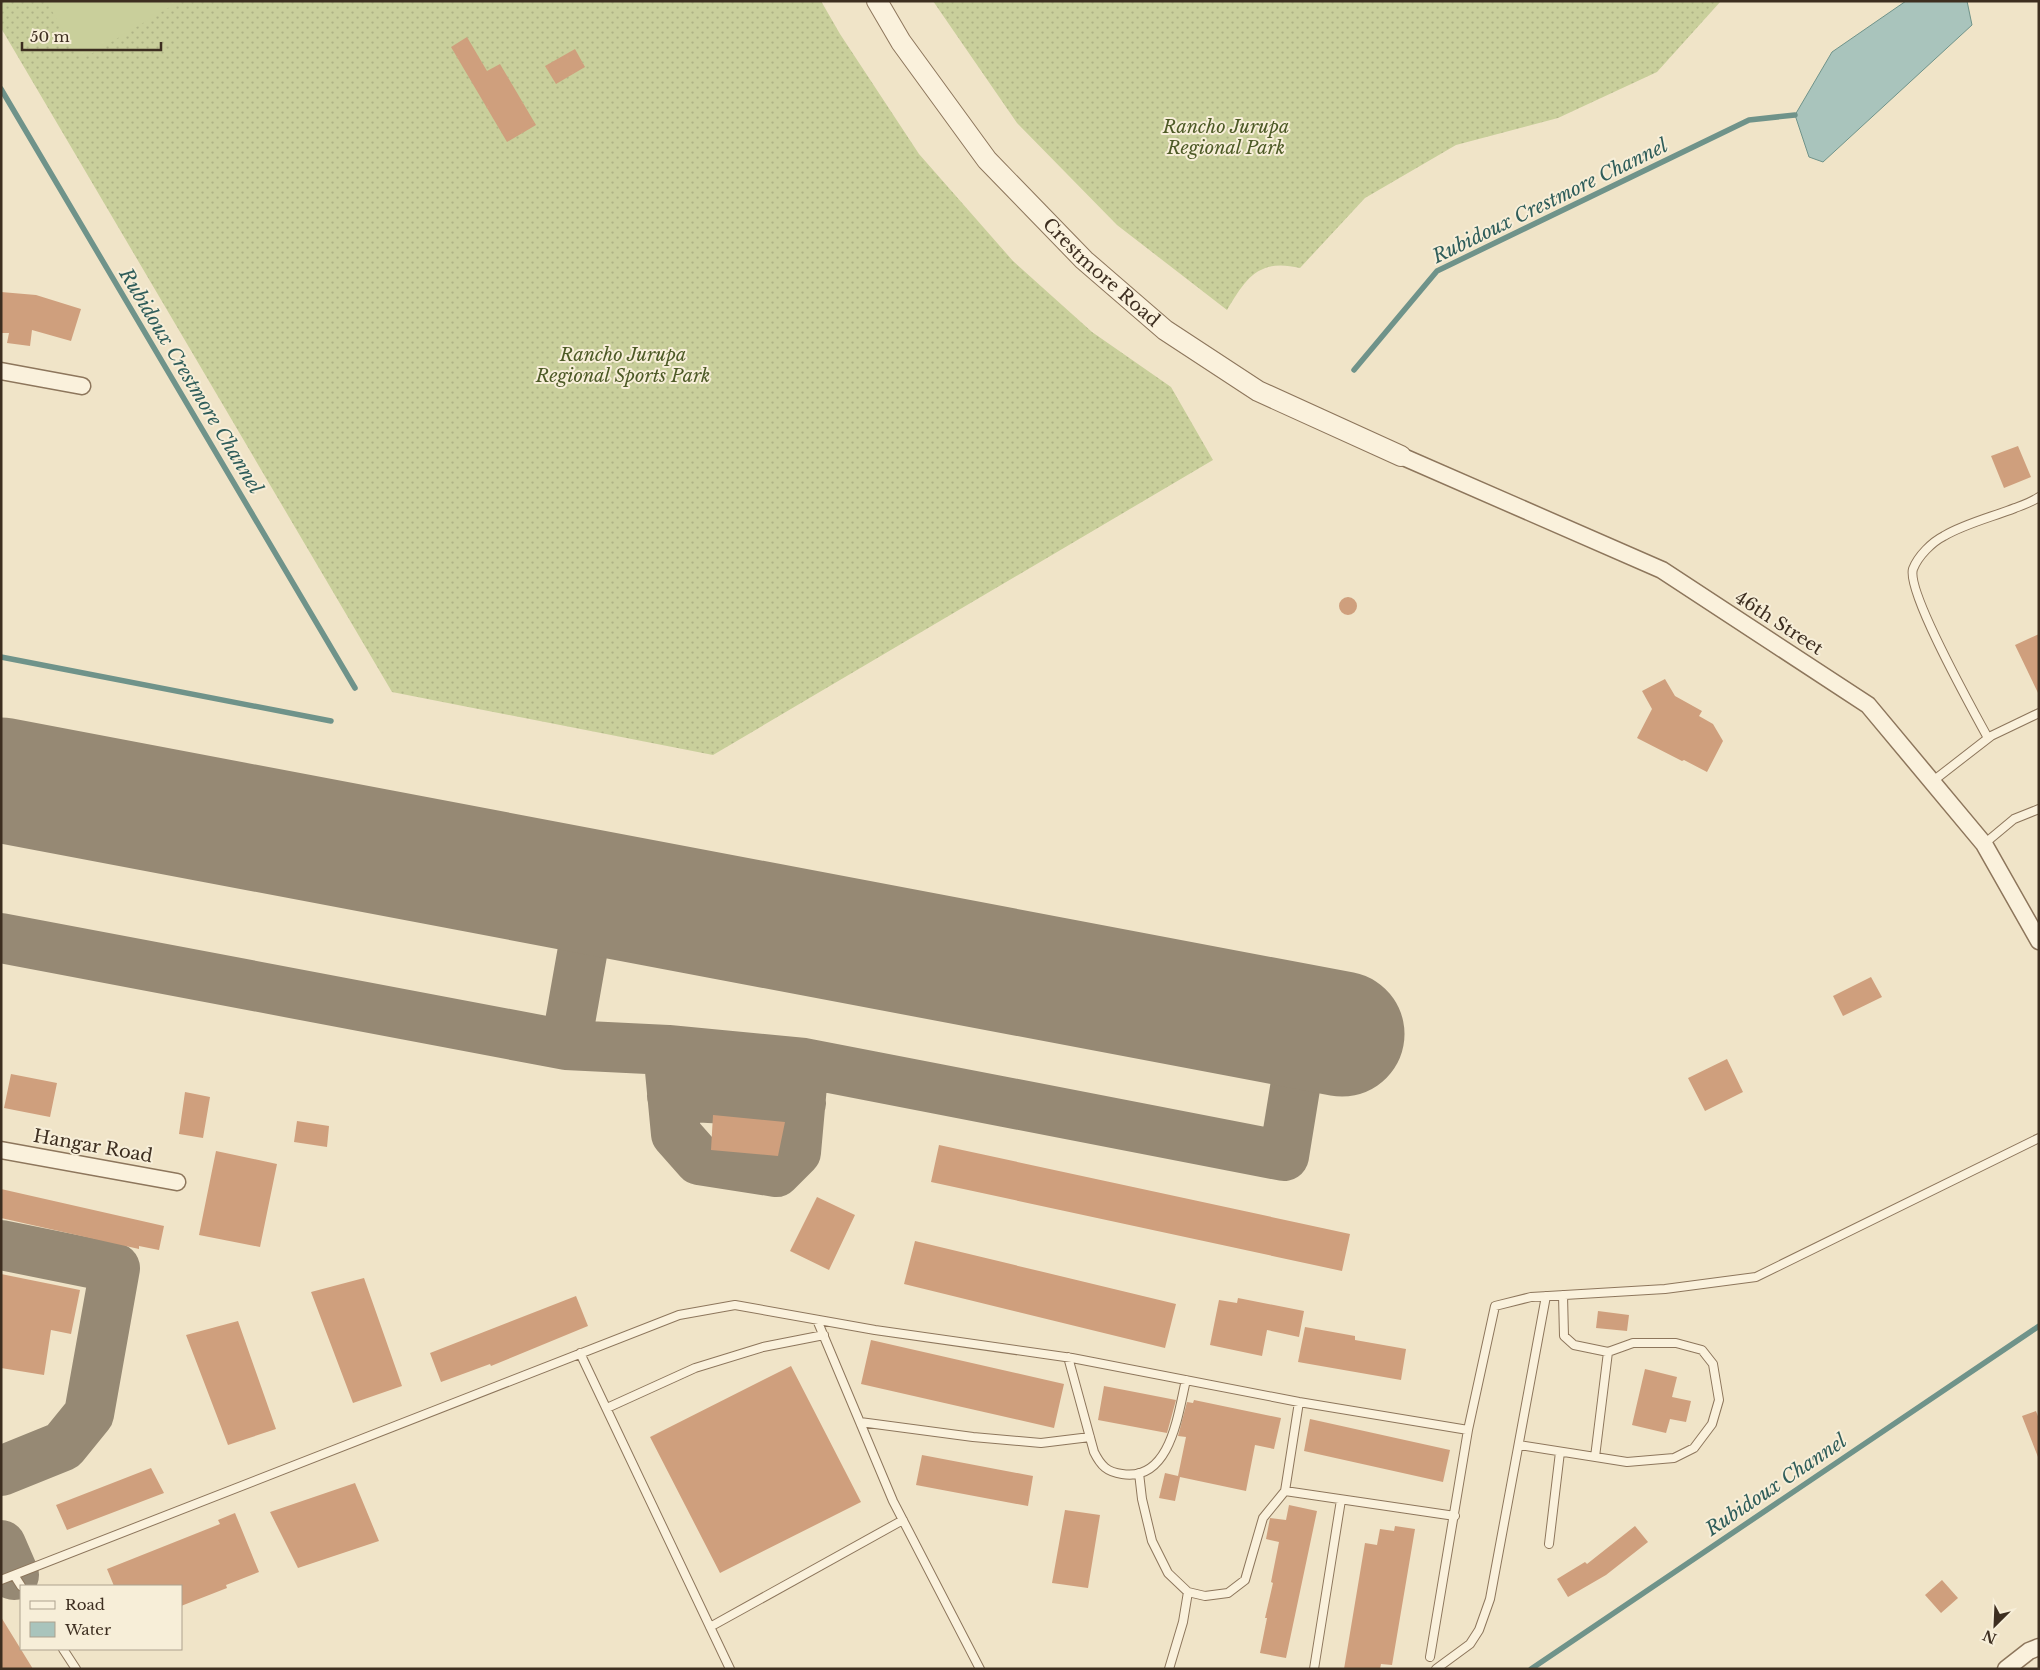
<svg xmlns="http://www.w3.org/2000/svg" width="2040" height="1670" viewBox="0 0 2040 1670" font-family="'Libre Baskerville',serif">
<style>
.grass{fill:url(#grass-dots)}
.garden{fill:#c9cf9b}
.water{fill:#a9c4bc;stroke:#6f938a}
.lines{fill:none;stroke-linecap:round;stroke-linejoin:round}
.stream{stroke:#6f938a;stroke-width:5.5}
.taxiway{stroke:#968974;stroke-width:50}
.runway{stroke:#968974;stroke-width:125}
.building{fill:#cf9f7d}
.service-casing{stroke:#8d765c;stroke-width:10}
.minor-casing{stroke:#8d765c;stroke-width:19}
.tertiary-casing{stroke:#8d765c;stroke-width:22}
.service{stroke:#faf1dc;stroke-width:8}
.minor{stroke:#faf1dc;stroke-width:16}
.tertiary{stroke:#faf1dc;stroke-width:20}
.labels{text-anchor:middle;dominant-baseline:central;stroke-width:4;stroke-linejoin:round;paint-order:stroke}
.park-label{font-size:18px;font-style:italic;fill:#4d5a26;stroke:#f7eed8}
.street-label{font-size:18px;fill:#3d2e20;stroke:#f7eed8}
.water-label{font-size:19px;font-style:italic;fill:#2f5d5a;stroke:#f7eed8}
</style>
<defs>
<pattern id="grass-dots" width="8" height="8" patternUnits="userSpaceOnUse" patternTransform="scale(1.25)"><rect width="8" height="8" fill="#c9cf9b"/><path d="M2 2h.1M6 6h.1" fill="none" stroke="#aeb285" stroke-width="1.8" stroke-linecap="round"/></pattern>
</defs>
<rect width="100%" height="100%" fill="#f0e4c8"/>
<path class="grass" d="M1 1H821L840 34 919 154 1013 261 1092 332 1171 387 1213 460 713 755 392 692 1 28Z
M933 1H1721L1657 72 1558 118 1456 145 1365 198 1300 268C1259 258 1246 278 1227 310L1117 225 1017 123Z"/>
<path class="garden" d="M46 1H180L81 60Z"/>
<path class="water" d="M1906 1H1967L1972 25 1823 162 1809 157 1795 115 1832 52Z"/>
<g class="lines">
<path class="stream" d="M1 89 355 688
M1354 370 1437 271 1749 120 1795 115
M1 657 331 721
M1531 1669 2039 1326"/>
<path class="taxiway" d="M1 938 566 1045 668 1050 804 1063 1284 1156 1305 1027
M566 1045 593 892
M668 1050 676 1134 699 1160 776 1172 796 1152 804 1063
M672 1096 801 1103
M1 1245 115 1268 89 1414 63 1446 1 1471
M1 1545 14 1575"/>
<path class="runway" d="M1 780 1342 1034"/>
</g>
<path class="building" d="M467 37 487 71 500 64 536 125 507 142 451 47Z
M575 49 585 67 556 84 545 66Z
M1 292 36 295 81 309 71 341 32 330 30 346 7 343 9 333H1Z
M2018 446 2031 477 2004 488 1991 456Z
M1339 606a9 9 0 1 1 18 0a9 9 0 1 1-18 0Z
M2039 634V695L2015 645Z
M1665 679 1675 696 1702 711 1699 716 1713 724 1723 741 1707 772 1684 760 1682 761 1637 738 1652 709 1642 691Z
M1871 977 1882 997 1843 1016 1833 996Z
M1727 1059 1743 1092 1705 1111 1688 1078Z
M11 1074 57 1083 50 1117 4 1108Z
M185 1092 210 1097 203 1138 179 1134Z
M713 1115 785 1122 778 1156 711 1150Z
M297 1121 329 1126 327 1147 294 1142Z
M939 1145 1350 1234 1342 1271 931 1182Z
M216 1151 277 1164 260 1247 199 1235Z
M1 1189 164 1226 159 1250 139 1246V1249L1 1218Z
M817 1197 855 1215 829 1270 790 1251Z
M915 1241 1176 1304 1165 1348 904 1284Z
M1 1274 80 1290 71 1334 51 1330 44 1375 1 1368Z
M364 1278 402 1386 353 1403 311 1292Z
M576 1296 588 1326 491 1366 490 1364 441 1382 430 1353Z
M1238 1298 1304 1311 1299 1337 1267 1330 1262 1356 1210 1345 1219 1300 1237 1303Z
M1598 1311 1629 1315 1627 1331 1596 1328Z
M238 1321 276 1429 228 1445 186 1335Z
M1305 1327 1355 1336V1340L1406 1349 1401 1380 1298 1362Z
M871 1340 1064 1384 1054 1428 861 1384Z
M791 1366 861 1502 720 1573 650 1437Z
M1645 1369 1677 1377 1672 1397 1691 1401 1686 1422 1670 1419 1666 1433 1632 1425Z
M1104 1386 1176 1400 1167 1433 1098 1420Z
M1194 1400 1281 1418 1274 1449 1255 1445 1246 1491 1180 1477 1175 1501 1159 1498 1165 1473 1178 1476 1186 1437 1178 1436 1187 1402 1193 1403Z
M2036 1411 2039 1419 2038 1457 2022 1416Z
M1310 1419 1450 1450 1443 1482 1304 1451Z
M922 1455 1033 1476 1028 1506 916 1485Z
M151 1468 164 1493 67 1530 56 1505Z
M355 1483 379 1541 298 1568 270 1512Z
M1289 1505 1317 1511 1286 1658 1260 1653 1267 1618H1265L1273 1583 1271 1582 1279 1542 1266 1539 1270 1518 1286 1520Z
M1065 1510 1100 1515 1088 1588 1052 1583Z
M235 1513 259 1572 226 1585 227 1588 181 1606V1586H114L107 1569 220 1524 218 1520Z
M1395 1526 1415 1529 1392 1665 1381 1664 1380 1669H1344L1365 1543 1377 1545 1380 1529 1394 1531Z
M1635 1526 1648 1542 1606 1575 1568 1597 1557 1579 1585 1562 1587 1564Z
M1942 1580 1958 1598 1941 1613 1925 1595Z
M1 1617 33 1669H1Z"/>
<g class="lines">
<defs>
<path id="service" d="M1988 738C1974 712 1906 591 1913 569 1918 556 1932 542 1944 536 1964 524 1992 517 2015 508 2023 505 2032 502 2039 497
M1933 781 1991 736 2039 713
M1984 844 2014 819 2039 809
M817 1320 893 1501 980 1669
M580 1353 730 1669
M1068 1357 1094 1452C1101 1466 1107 1472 1122 1474 1171 1482 1178 1413 1186 1380
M1299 1402 1285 1491 1455 1516
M607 1408 695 1368 763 1347 824 1335
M860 1422 973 1437 1041 1443 1090 1437
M1519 1445 1627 1462 1674 1458 1694 1448 1712 1424 1719 1400 1713 1364 1702 1350 1676 1343H1633L1608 1352 1574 1345 1564 1336 1563 1295
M1595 1457 1608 1352
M1139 1473 1142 1499 1152 1541 1168 1573 1188 1592 1205 1596 1228 1593 1245 1580 1263 1518 1285 1491
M1549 1544 1560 1452
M14 1575 21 1586
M1 1580 679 1315 735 1305 875 1330 1072 1358 1299 1402 1468 1430 1495 1306 1531 1297 1665 1289 1756 1277 2039 1138
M710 1627 903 1520
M63 1649 76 1669
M1430 1657 1468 1430
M1169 1669 1183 1622 1188 1592
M1314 1669 1341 1500
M1436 1669 1470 1644 1479 1630 1490 1599 1546 1296"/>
<path id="minor" d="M1 371 82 386
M1401 456 1662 570 1868 705 1984 844 2039 941
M1 1150 177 1182
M2006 1669 2029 1651 2039 1647"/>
<g id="tertiary">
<path id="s1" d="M877 1 901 42 987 160 1084 260 1165 330 1258 391 1401 456"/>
</g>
</defs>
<use href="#service" class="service-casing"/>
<use href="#minor" class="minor-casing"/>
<use href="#tertiary" class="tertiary-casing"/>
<use href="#service" class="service"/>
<use href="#minor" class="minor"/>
<use href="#tertiary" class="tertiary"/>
</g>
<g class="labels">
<g class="park-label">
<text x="1226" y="127">Rancho Jurupa<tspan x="1226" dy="21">Regional Park</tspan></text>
<text x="623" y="355">Rancho Jurupa<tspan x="623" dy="21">Regional Sports Park</tspan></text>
</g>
<g class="street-label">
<text stroke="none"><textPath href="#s1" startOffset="354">Crestmore Road</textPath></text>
<text transform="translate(1779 623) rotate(33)">46th Street</text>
<text transform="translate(93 1146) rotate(10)">Hangar Road</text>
</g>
<g class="water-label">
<text transform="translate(1550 201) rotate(-26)">Rubidoux Crestmore Channel</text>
<text transform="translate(191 381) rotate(59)">Rubidoux Crestmore Channel</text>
<text transform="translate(1776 1485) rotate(-34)">Rubidoux Channel</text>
</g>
</g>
<rect width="2040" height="1670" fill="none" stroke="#3d2e20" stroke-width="5"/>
<rect x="20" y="1585" width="162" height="65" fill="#f7eed8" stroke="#ada18e"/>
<rect x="30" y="1601" width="25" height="8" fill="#faf1dc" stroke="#ada18e"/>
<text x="65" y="1610" font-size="15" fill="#3d2e20">Road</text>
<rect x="30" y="1622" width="25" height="15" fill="#a9c4bc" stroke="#ada18e"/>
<text x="65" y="1635" font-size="15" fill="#3d2e20">Water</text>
<g transform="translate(1995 1625) rotate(204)" stroke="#f7eed8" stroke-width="4" paint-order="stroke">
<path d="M0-4L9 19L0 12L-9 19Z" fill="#3d2e20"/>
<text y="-8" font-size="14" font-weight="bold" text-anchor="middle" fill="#3d2e20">N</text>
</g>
<path d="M22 42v8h139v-8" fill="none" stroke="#3d2e20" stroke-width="2.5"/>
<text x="30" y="42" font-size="15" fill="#3d2e20" stroke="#f7eed8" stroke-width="4" paint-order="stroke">50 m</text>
</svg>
